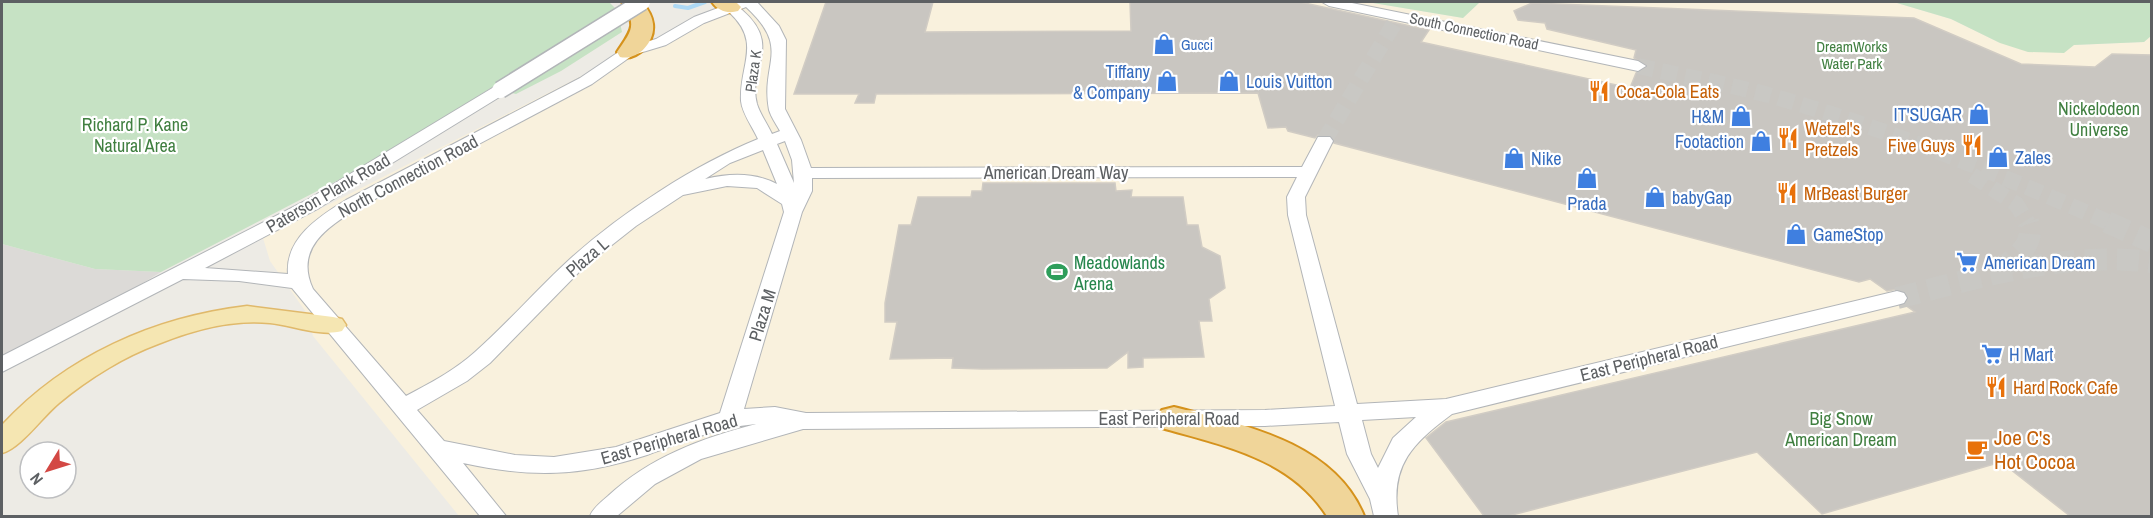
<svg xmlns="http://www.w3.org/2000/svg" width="2153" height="518" viewBox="0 0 2153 518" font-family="'Archivo Narrow',sans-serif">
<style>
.commercial{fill:#f9f1dd}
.industrial{fill:#dcdad7}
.green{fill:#c6e2c4}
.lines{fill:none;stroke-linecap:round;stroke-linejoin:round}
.stream{stroke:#aed9f4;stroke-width:4}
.building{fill:#c9c6c1;stroke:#d1ccc4;stroke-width:1.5}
.minor-tunnel-far1{stroke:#c9c8c4;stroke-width:16;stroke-dasharray:16 8;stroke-linecap:butt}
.minor-tunnel{stroke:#c9c8c4;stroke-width:22;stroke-dasharray:22 10;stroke-linecap:butt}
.minor-casing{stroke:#b2b5b8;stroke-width:2}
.major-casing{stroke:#e0b96b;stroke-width:3}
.highway-casing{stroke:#d5921c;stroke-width:4}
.minor{fill:#fff;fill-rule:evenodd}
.major{fill:#f5e6b2;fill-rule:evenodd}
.highway{fill:#f0d599;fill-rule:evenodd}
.minor-bridge-casing{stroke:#b2b5b8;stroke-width:19;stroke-linecap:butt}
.minor-bridge{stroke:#fff;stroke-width:16}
.labels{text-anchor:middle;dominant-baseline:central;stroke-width:4.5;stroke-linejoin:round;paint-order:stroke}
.far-street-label{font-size:15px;fill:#5d6063;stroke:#fff}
.far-shop-label{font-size:15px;fill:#366cbe;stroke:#fff;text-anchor:start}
.far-park-label{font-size:15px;fill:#407f40;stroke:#fff}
.shop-label{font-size:18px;fill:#366cbe;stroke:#fff;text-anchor:start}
.food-label{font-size:18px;fill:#c56008;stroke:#fff;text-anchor:start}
.park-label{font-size:18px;fill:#407f40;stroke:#fff}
.street-label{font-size:18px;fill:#5d6063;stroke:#fff}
.leisure-label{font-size:18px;fill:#27864d;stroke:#fff;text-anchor:start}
.near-food-label{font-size:21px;fill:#c56008;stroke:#fff;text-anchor:start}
</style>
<rect width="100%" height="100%" fill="#edebe5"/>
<path class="commercial" d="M737 2H1367L1463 18 1480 2H1832L1897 3 1951 19 2000 43 2074 45 2144 42 2151 36V516H459L313 336 308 315 270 261 263 238 709 11Z"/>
<path class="industrial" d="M2 244 95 269 161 272 44 343 2 363Z"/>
<path class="green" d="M2 2H609L617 10 622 32 561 71 516 94 491 88 379 159 161 272 95 269 2 244Z
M1367 2H1480L1463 18Z
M1832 2H2151V36L2144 42 2074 45 2064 53 2028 52 2000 43 1951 19 1897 3Z"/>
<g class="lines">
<path class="stream" d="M675 6 688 8 705 2"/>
</g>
<path class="building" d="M826 2H933L925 32 1131 31 1130 2H1300L1429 30 1421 42 1630 88 1636 73 1648 67 1634 58 1636 50 1547 29 1545 23 1518 20 1514 11 1532 3 1914 18 2021 64 2095 67 2112 54 2151 55V516H2070L2001 462 1822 514 1757 452 1508 516H1484L1426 438 1446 422 1915 312 1905 305 1909 297 1905 291 1898 289 1887 291 1870 279 1859 282 1334 143 1330 135H1318L1315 138 1288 131 1286 127 1268 128 1258 93 876 94 874 103H855L859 94H794Z
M983 183H1115L1116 191 1132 190 1131 197H1183L1187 225H1198L1202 247 1220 256 1225 288 1209 299 1212 321H1199L1204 357 1143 358V367L1128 368V352L1107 368 982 369 952 368 953 358 890 359 897 322H885V303L899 225H911L918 197H971L972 191H982Z"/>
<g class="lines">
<path class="minor-tunnel-far1" d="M1638 66C1683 76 1728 84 1772 96 1888 129 2000 174 2110 223
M1324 141 1395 22
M1972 175 2016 204 2028 223"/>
<path class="minor-tunnel" d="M2107 222 2152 242
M1995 273C2011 261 2037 246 2028 222
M1897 298C1981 277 2065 251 2152 262"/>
<defs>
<path id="minor" d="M734 2H757L779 26 786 40 785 109 801 140 811 168 1302 167 1318 137H1330L1333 141 1305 197 1306 215 1357 404 1446 399 1897 291 1904 293 1907 298 1904 303 1897 305 1452 414C1413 443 1390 465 1398 516H1374L1370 499 1347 454 1339 422 1265 426 803 429 701 459 655 484 617 516H590C593 508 601 502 608 496 650 457 702 438 756 424 718 427 683 442 647 455 580 477 531 478 463 463L506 516H480L292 288 239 281 183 279 2 372V356L307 200 494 87H506L508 90 506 93 319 208 205 268 288 274C285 239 318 217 346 200L580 78 623 49 656 39 694 17ZM746 7C792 49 760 62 769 110 771 117 776 124 780 131L772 134C768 125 760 114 757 104 747 66 784 46 741 9ZM730 13C762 43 739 65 741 101 742 113 753 128 758 139 694 165 621 213 570 259 537 289 508 323 475 352 454 371 430 383 406 396L313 289C294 248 328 227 358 208L592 84 633 55 666 45 704 23ZM785 141 792 160 794 183 777 144ZM763 150 777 184C754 172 730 173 705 179L730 163ZM1297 177 1287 197 1288 215 1335 406 1265 410 806 413 775 407 744 409 802 212 812 191V178ZM727 186 757 188 782 204 784 212 720 413 616 447 554 457 515 455 444 441 417 410 467 381 490 363 584 267 636 226 683 195ZM1416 417 1393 438 1378 468 1371 454 1362 420Z
M1322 2H1347L1638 61 1646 66 1638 71 1329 6Z"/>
<path id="major" d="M247 306 333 317 342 319 346 325 342 331C320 337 292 325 270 323 231 319 193 330 158 344 123 357 88 379 59 403 43 416 20 449 2 453V425C66 356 154 317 247 306Z"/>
<path id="highway" d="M622 2H642C647 8 652 15 653 24 655 42 638 61 620 57L617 52C631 31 638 26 622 2Z
M712 2H736L741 7 738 11C728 14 718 11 712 2Z
M1174 407C1243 425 1334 442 1364 516H1327C1290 458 1224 446 1162 428L1157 419 1162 410Z"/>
</defs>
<use href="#minor" class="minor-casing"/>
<use href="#major" class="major-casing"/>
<use href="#highway" class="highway-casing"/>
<use href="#minor" class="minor"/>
<use href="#major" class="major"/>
<use href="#highway" class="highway"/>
<defs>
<path id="minor-bridge" d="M500 90 642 2"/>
</defs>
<use href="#minor-bridge" class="minor-bridge-casing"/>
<use href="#minor-bridge" class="minor-bridge"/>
</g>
<defs>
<symbol id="shop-bare" viewBox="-9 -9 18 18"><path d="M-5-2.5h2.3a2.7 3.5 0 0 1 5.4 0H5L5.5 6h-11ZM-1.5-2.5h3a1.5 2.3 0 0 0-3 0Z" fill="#3f7fe0" stroke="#fff" stroke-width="2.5" paint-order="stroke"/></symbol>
<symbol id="restaurant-bare" viewBox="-9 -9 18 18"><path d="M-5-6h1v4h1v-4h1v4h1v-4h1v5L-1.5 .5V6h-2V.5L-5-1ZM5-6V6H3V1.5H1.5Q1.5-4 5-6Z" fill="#e8710a" stroke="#fff" stroke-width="2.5" paint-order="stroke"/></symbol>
<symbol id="supermarket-bare" viewBox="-9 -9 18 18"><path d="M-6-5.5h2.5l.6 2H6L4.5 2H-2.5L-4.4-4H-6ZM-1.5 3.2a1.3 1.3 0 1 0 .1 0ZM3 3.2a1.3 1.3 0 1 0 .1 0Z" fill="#3f7fe0" stroke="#fff" stroke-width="2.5" paint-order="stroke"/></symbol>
<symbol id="stadium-bare" viewBox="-9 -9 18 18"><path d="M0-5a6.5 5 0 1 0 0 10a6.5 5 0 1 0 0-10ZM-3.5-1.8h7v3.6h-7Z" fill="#2e9e5b" stroke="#fff" stroke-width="2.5" paint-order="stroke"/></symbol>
<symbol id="cafe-bare" viewBox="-9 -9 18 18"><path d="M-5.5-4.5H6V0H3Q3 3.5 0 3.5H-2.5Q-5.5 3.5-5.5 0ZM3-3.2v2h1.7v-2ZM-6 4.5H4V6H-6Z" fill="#e8710a" stroke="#fff" stroke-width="2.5" paint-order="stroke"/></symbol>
</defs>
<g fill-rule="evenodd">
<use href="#shop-bare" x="1149" y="29" width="30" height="30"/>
<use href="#shop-bare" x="1152" y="66" width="30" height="30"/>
<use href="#shop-bare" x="1214" y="66" width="30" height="30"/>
<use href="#restaurant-bare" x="1584" y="76" width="30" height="30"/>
<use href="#shop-bare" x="1964" y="99" width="30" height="30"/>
<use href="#shop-bare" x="1726" y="101" width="30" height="30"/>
<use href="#restaurant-bare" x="1773" y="123" width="30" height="30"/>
<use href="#shop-bare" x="1746" y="126" width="30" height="30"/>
<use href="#restaurant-bare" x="1957" y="130" width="30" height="30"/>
<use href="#shop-bare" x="1983" y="142" width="30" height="30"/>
<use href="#shop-bare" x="1499" y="143" width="30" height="30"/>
<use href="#shop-bare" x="1572" y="163" width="30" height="30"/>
<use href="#restaurant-bare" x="1772" y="178" width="30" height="30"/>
<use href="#shop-bare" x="1640" y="182" width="30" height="30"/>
<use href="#shop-bare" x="1781" y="219" width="30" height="30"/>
<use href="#supermarket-bare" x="1952" y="247" width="30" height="30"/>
<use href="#stadium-bare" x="1042" y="257" width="30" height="30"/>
<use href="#supermarket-bare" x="1977" y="339" width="30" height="30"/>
<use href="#restaurant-bare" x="1981" y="372" width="30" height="30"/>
<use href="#cafe-bare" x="1962" y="434" width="30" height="30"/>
</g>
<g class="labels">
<g class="far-street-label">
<text transform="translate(1474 31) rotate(12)">South Connection Road</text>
<text transform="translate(753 71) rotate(-82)">Plaza K</text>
</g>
<g class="far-shop-label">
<text x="1181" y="44">Gucci</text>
</g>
<g class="far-park-label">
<text x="1852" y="46">DreamWorks<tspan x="1852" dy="17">Water Park</tspan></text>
</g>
<g class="shop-label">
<text x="1150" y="71" text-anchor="end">Tiffany<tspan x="1150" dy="21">&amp; Company</tspan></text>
<text x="1246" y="81">Louis Vuitton</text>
<text x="1962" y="114" text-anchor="end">IT'SUGAR</text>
<text x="1724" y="116" text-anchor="end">H&amp;M</text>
<text x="1744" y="141" text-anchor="end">Footaction</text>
<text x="2015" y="157">Zales</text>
<text x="1531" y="158">Nike</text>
<text x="1672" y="197">babyGap</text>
<text x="1587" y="203" text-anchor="middle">Prada</text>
<text x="1813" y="234">GameStop</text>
<text x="1984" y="262">American Dream</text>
<text x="2009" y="354">H Mart</text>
</g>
<g class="food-label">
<text x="1616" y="91">Coca-Cola Eats</text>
<text x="1805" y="128">Wetzel's<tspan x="1805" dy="21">Pretzels</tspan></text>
<text x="1955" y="145" text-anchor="end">Five Guys</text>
<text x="1804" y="193">MrBeast Burger</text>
<text x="2013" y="387">Hard Rock Cafe</text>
</g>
<g class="park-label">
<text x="2099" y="108">Nickelodeon<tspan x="2099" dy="21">Universe</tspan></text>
<text x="135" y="124">Richard P. Kane<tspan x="135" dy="21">Natural Area</tspan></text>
<text x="1841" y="418">Big Snow<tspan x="1841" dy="21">American Dream</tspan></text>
</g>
<g class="street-label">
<text x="1056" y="172">American Dream Way</text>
<text transform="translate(408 176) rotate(-28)">North Connection Road</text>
<text transform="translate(328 193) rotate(-30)">Paterson Plank Road</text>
<text transform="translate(587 257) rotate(-41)">Plaza L</text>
<text transform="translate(762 315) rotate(-73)">Plaza M</text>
<text transform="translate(1649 358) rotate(-14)">East Peripheral Road</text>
<text x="1169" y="418">East Peripheral Road</text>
<text transform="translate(669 439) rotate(-16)">East Peripheral Road</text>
</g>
<g class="leisure-label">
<text x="1074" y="262">Meadowlands<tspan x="1074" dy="21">Arena</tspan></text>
</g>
<g class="near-food-label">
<text x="1994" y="437">Joe C's<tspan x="1994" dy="24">Hot Cocoa</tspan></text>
</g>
</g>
<rect width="2153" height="518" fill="none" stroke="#5d6063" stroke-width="6"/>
<g transform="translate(48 470) rotate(232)"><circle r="28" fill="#ffffff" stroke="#bebfc1" stroke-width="1.5"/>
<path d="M0-4.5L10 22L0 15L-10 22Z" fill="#d34844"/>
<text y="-9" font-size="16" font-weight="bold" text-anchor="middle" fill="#5d6063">N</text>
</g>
</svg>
